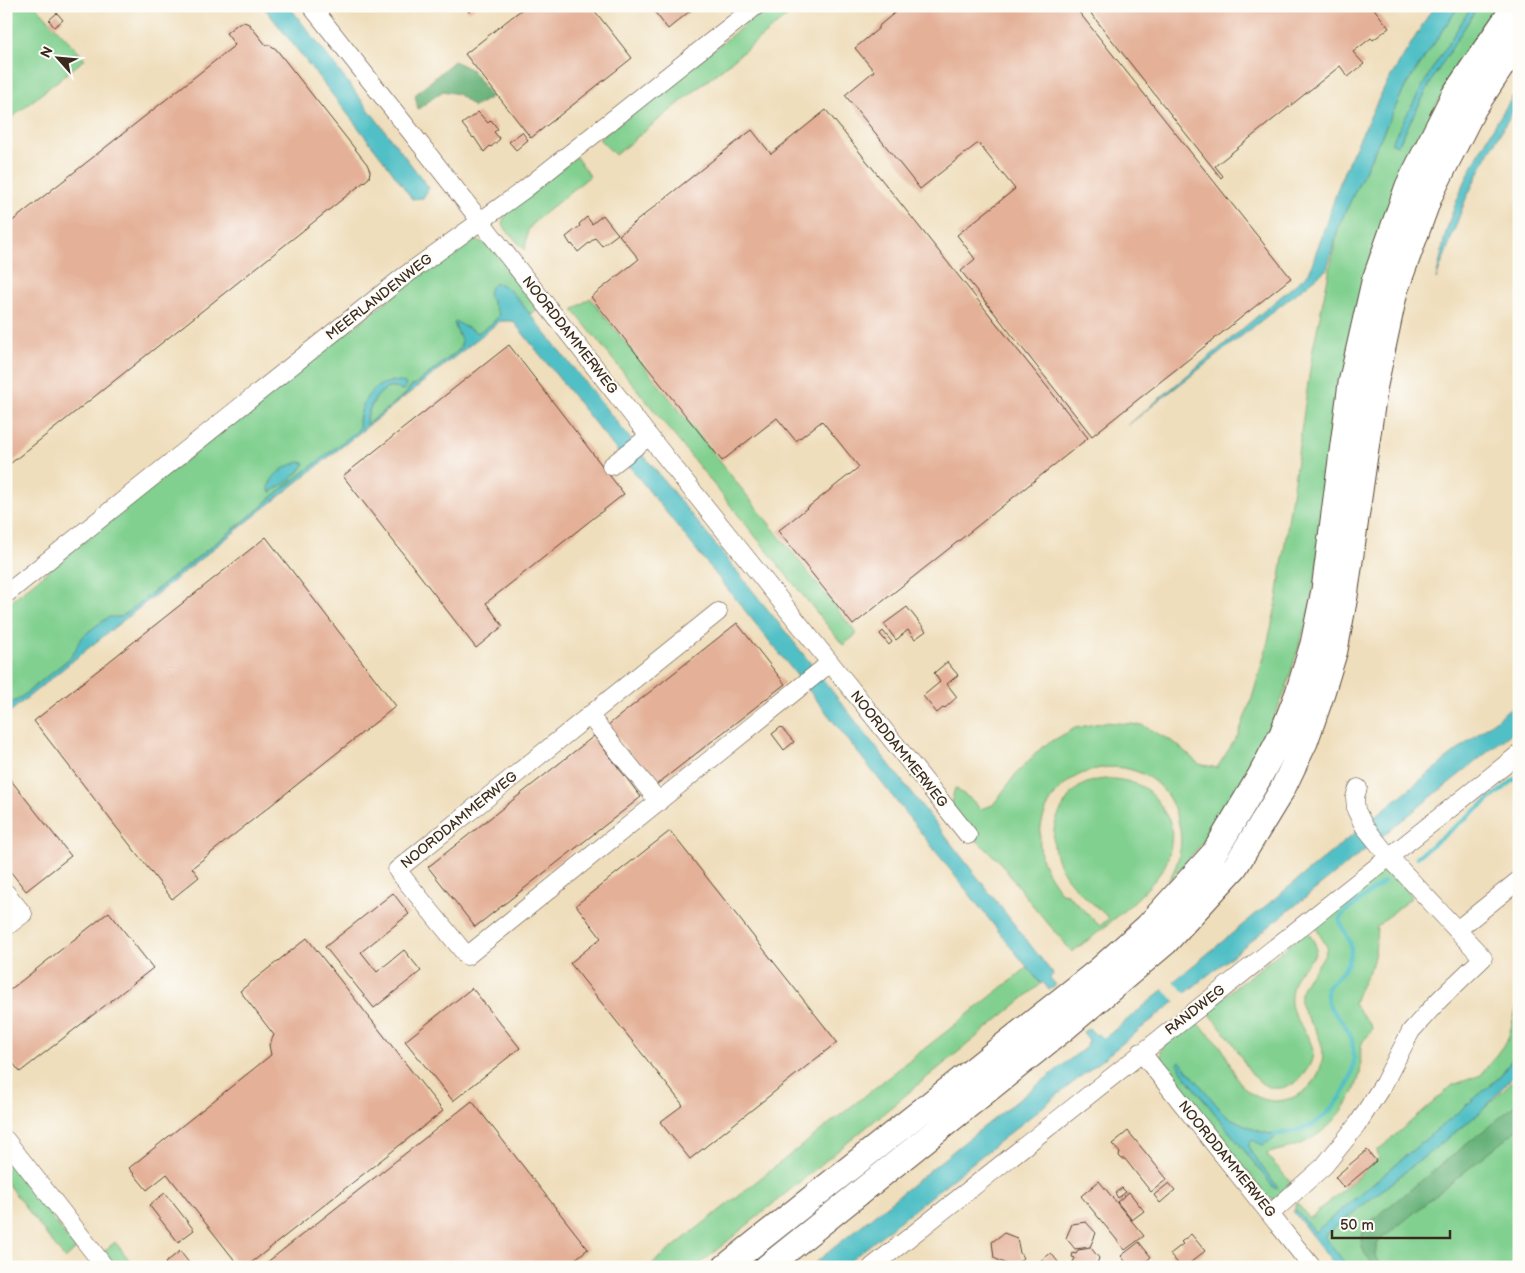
<svg xmlns="http://www.w3.org/2000/svg" width="1525" height="1273" viewBox="0 0 1525 1273" font-family="'Balsamiq Sans',sans-serif">
<style>
.green{fill:#81d090;stroke:#5e7d57;fill-rule:evenodd}
.forest{fill:#68b27a;stroke:#526e4c}
.water{fill:#51c0c6;stroke:#467572}
.pier{fill:#efdebc}
.lines{fill:none;stroke-linecap:round;stroke-linejoin:round}
.stream{stroke:#51c0c6;stroke-width:4.5}
.building{fill:#e4b198}
.minor-casing{stroke:#564536;stroke-width:19}
.highway-casing{stroke:#564536;stroke-width:27}
.minor{stroke:#fff;stroke-width:18}
.highway{stroke:#fff;stroke-width:25}
.labels{text-anchor:middle;dominant-baseline:central;stroke-width:4;stroke-linejoin:round;paint-order:stroke}
.street-label{font-size:14px;fill:#3b2a1e;stroke:#fdfcf7}
</style>
<rect width="100%" height="100%" fill="#fdfcf7"/>
<filter id="ink" filterUnits="userSpaceOnUse"><feTurbulence type="fractalNoise" baseFrequency=".02" numOctaves="2"/><feDisplacementMap in="SourceGraphic" scale="10" xChannelSelector="R" yChannelSelector="G"/><feConvolveMatrix kernelMatrix="1 2 1 2 8 2 1 2 1" color-interpolation-filters="sRGB"/></filter>
<filter id="wash" filterUnits="userSpaceOnUse"><feTurbulence type="fractalNoise" baseFrequency=".0096" numOctaves="4" result="noise"/><feDisplacementMap in="SourceGraphic" scale="20" xChannelSelector="R" yChannelSelector="G"/><feGaussianBlur stdDeviation="1.12" result="paint"/><feColorMatrix in="noise" values="0 0 0 0 0 0 0 0 0 0 0 0 0 0 0 0 0 1.4 0 .05"/><feComposite in="paint" operator="in"/></filter>
<g filter="url(#wash)">
<rect width="100%" height="100%" fill="#efdebc"/>
<path class="green" d="M6 6H36L85 59 6 122Z
M769 6H800L615 155 599 139Z
M1459 6H1472L1431 71 1398 145 1433 78 1478 6H1497L1455 71 1409 156 1372 254 1309 613 1285 692 1259 752 1228 807 1200 846 1167 883C1181 861 1185 839 1176 814 1155 747 1059 754 1042 822 1039 834 1039 848 1042 860 1046 872 1054 882 1061 893L1067 894 1100 926 1109 918C1094 904 1073 889 1062 870 1052 852 1050 830 1060 812 1065 803 1070 794 1078 788 1096 775 1125 777 1144 788 1152 793 1159 802 1163 810 1166 815 1171 822 1171 827 1173 838 1170 851 1167 861 1158 886 1095 936 1072 952L1030 902 999 861 969 833 951 803 955 788 972 800 980 809 993 805 1015 775 1042 747 1075 728 1105 722 1142 725 1175 743 1199 764 1217 768 1238 735 1252 698 1266 650 1276 606 1313 349 1339 225 1405 87Z
M576 157 590 176 535 221 528 230 525 250 507 231 502 222 507 213Z
M474 240 482 242 494 250 538 309 530 314 513 293 488 294 499 315 493 323 478 333 454 325 462 342 459 350 416 384 410 387 407 393 366 425C367 413 376 391 389 388 394 387 400 390 405 390V383L390 381 359 417 360 428 357 432 272 497 258 510 125 614 121 617 106 619 89 631 70 658 19 699 6 706V605L119 513 455 247 466 241ZM305 463 298 473 271 492 270 482 280 472Z
M590 298 857 634 843 645 573 310Z
M1384 872C1399 875 1404 885 1412 897L1377 926C1376 940 1376 956 1370 969 1364 981 1357 991 1354 1004L1372 1027C1371 1035 1365 1037 1362 1043 1359 1053 1362 1064 1360 1074 1352 1104 1331 1130 1303 1143 1292 1148 1278 1150 1266 1154L1293 1185 1275 1199 1268 1198 1162 1068 1161 1050 1167 1041 1307 931C1310 935 1315 942 1316 947 1317 958 1305 964 1299 972 1296 977 1293 983 1292 989 1291 995 1290 1002 1292 1008 1300 1034 1328 1046 1302 1076 1297 1083 1288 1088 1279 1088 1256 1091 1243 1059 1233 1043 1226 1033 1217 1023 1209 1013L1197 1023C1206 1032 1217 1040 1223 1050 1232 1064 1235 1082 1249 1092 1259 1099 1272 1103 1284 1100 1298 1097 1307 1091 1315 1080 1318 1076 1319 1071 1321 1066 1331 1034 1297 1016 1300 996 1303 976 1323 966 1327 947L1315 926 1376 874ZM1180 1062 1226 1116 1257 1131 1275 1135 1252 1140 1249 1144 1250 1151 1278 1188H1274L1182 1072Z
M1028 967 1041 984 696 1267H648Z
M1519 999V1049L1500 1077 1315 1232 1295 1209 1296 1202 1309 1218 1313 1216 1379 1158 1377 1151 1453 1085 1481 1075 1508 1039Z
M1519 1074V1267H1348L1324 1236 1482 1111Z
M7 1158 76 1249 65 1259 6 1182Z
M115 1242 135 1267H113L102 1253Z"/>
<path class="forest" d="M454 61 472 70 491 97 474 107 458 94 443 91 418 109 415 95Z
M1519 1102V1128L1378 1242 1375 1256 1384 1267H1374C1361 1250 1355 1240 1370 1222Z"/>
<path class="water" d="M263 6H289L429 188 423 198 412 199 389 167Z
M1434 6H1459L1405 87 1339 225 1327 269 1128 425 1309 273 1344 171 1384 88Z
M1472 6H1478L1433 78 1398 145 1391 143 1431 71Z
M1519 87V100L1485 160 1465 201 1436 279C1441 259 1443 238 1450 219 1466 172 1492 128 1519 87Z
M494 284H501L513 293 793 641 1053 974 1050 978 1056 985 1049 990 1043 982 1041 984 1011 947 811 693 513 321H500L91 646 6 715V706L19 699 70 658C76 652 76 646 80 640 84 634 103 621 109 617H121L125 614 258 510 272 497 357 431C361 426 358 422 360 416 364 392 382 377 405 383L406 385 404 390C399 389 393 386 388 388 376 392 366 413 366 425L407 393 410 387 416 384 459 350 462 342 454 323 456 322 478 333 493 323 499 315 488 294 490 288Z
M299 462 305 463C297 476 284 485 271 492L269 491C269 475 285 466 299 462Z
M1519 701V727L842 1267H810L967 1140 1086 1047 1089 1040 1083 1032 1089 1028 1096 1035 1098 1034 1103 1038 1106 1037 1368 822Z
M1519 1049V1069L1482 1111 1324 1236 1348 1267H1336L1293 1211 1295 1209 1315 1232 1500 1077Z
M1180 1061 1226 1116 1257 1131 1275 1135 1274 1139 1263 1145 1252 1140 1249 1144 1250 1151 1278 1188H1274L1182 1072 1178 1063Z"/>
<path class="pier" d="M1172 980 1187 994 1176 1002 1162 988Z"/>
<g class="lines">
<path class="stream" d="M1417 857 1519 776
M1275 1135C1287 1132 1301 1131 1312 1125 1316 1123 1320 1119 1324 1116 1348 1095 1362 1064 1349 1033 1341 1013 1325 1015 1327 987 1340 976 1355 961 1350 942 1347 935 1342 928 1340 920L1344 913 1384 882"/>
</g>
<g id="blocks">
<path class="building" d="M464 6H476L469 12Z
M526 6H598L594 10 632 58 531 138 465 54Z
M650 6H696L668 29Z
M907 6H1074L1291 278 1092 436 961 271 975 259 957 235 1015 189 978 143 920 189 845 95 874 71 855 48 878 29 880 25 898 10 902 11Z
M1085 6H1372L1389 28 1373 40 1371 38 1353 52 1364 64 1348 77 1340 66 1215 166 1223 176 1221 178Z
M57 13 63 20 54 27 49 20Z
M244 22 249 24 266 45H270L276 49 367 164 370 171 369 178 6 467V226L235 45 226 33 239 23Z
M826 110 1088 438 853 625 778 531 859 467 822 421 796 441 777 418 722 461 591 297 639 259 619 235 713 160 752 130 771 154Z
M478 112 488 123 491 120 498 129 494 132 500 139 491 147 490 146 484 152 474 137 473 138 462 124Z
M522 132 528 140 516 150 509 142Z
M603 215 618 234 602 246 595 238 578 252 572 244 571 245 566 237 580 226 579 224 587 217 592 224Z
M509 345 624 494 486 603 503 626 476 648 343 476Z
M266 537 396 706 192 868 199 877 172 899 34 721Z
M907 607 926 631 915 639 908 630 896 640 884 624Z
M737 623 785 684 656 785 608 725Z
M883 631 892 642 889 645 880 634Z
M947 662 958 675 947 684 957 697 945 708 944 707 937 713 923 696 940 682 934 673Z
M781 727 794 742 784 750 772 734Z
M594 736 641 797 475 927 428 867Z
M6 774 71 856 26 891 6 866Z
M670 831 837 1042 690 1159 660 1122 683 1105 570 963 601 938 576 905Z
M393 893 409 914 361 952 377 972 404 950 421 971 374 1008 325 947Z
M109 912 153 968 20 1072 6 1054V993Z
M307 938 443 1111 246 1267H240L167 1174 147 1190 129 1168 271 1055 269 1045 274 1035 240 991Z
M472 988 520 1048 453 1101 405 1041Z
M472 1101 588 1249 574 1260 564 1267H261Z
M1128 1131 1167 1179 1151 1192 1125 1159H1122L1119 1156 1120 1153 1112 1144Z
M1367 1150 1376 1161 1344 1188 1335 1177Z
M1099 1181 1144 1236 1125 1250 1081 1196Z
M1169 1183 1175 1190 1160 1203 1154 1195Z
M1122 1188 1126 1192 1118 1198 1115 1193Z
M1129 1192 1144 1211 1132 1220 1117 1202Z
M165 1193 194 1230 178 1242 149 1205Z
M1086 1222 1096 1233 1090 1247 1075 1249 1066 1238 1072 1224Z
M1004 1233 1017 1238 1020 1253 1023 1258 1012 1267 994 1258 992 1242Z
M1191 1234 1205 1251 1190 1263 1193 1267H1181L1170 1254 1183 1244 1181 1242Z
M1139 1242 1151 1257 1139 1267H1130L1121 1256Z
M1091 1248 1099 1258 1096 1267H1077L1073 1262 1075 1258 1072 1257 1073 1253 1076 1254 1078 1250Z
M180 1251 192 1267H168L165 1263Z
M1051 1253 1062 1267H1044L1040 1261Z"/>
</g>
</g>
<g filter="url(#ink)">
<use href="#blocks" fill-opacity="0" stroke="#564536" stroke-width="1"/>
<g class="lines">
<defs>
<path id="minor" d="M311 6 410 131 648 435 968 835
M611 466 643 441 648 435
M6 594 403 277 525 189 756 6
M718 612 397 870 467 956 830 663
M589 715 659 802
M6 893 23 914 6 927
M1457 930 1519 880
M1141 1052 1312 1267
M6 1140 105 1267
M1270 1214 1324 1166 1357 1125 1384 1083 1411 1031 1440 999 1483 958 1389 857 1364 826 1356 810 1355 797 1358 788
M872 1267 1519 754"/>
<path id="highway" d="M725 1267 1099 970 1148 926 1214 853 1260 776 1282 734 1298 693 1313 644 1324 590 1351 383 1374 282 1408 186 1454 95 1515 6
M767 1267 1066 1027 1165 943 1235 867 1282 790 1305 742 1319 702 1335 650 1345 596 1375 385 1395 291 1430 195 1474 108 1519 40"/>
</defs>
<use href="#minor" class="minor-casing"/>
<use href="#highway" class="highway-casing"/>
<use href="#minor" class="minor"/>
<use href="#highway" class="highway"/>
</g>
</g>
<g class="labels">
<g class="street-label">
<text transform="translate(379 297) rotate(-38)">MEERLANDENWEG</text>
<text transform="translate(570 335) rotate(52)">NOORDDAMMERWEG</text>
<text transform="translate(899 749) rotate(51)">NOORDDAMMERWEG</text>
<text transform="translate(459 820) rotate(-39)">NOORDDAMMERWEG</text>
<text transform="translate(1195 1010) rotate(-38)">RANDWEG</text>
<text transform="translate(1227 1159) rotate(51)">NOORDDAMMERWEG</text>
</g>
</g>
<rect width="1525" height="1273" fill="none" stroke="#fdfcf7" stroke-width="25"/>
<g transform="translate(58 58) rotate(297)" stroke="#fdfcf7" stroke-width="4" paint-order="stroke">
<path d="M0-4L9 19L0 12L-9 19Z" fill="#3b2a1e"/>
<text y="-8" font-size="14" font-weight="bold" text-anchor="middle" fill="#3b2a1e">N</text>
</g>
<path d="M1332 1230v8h118v-8" fill="none" stroke="#3b2a1e" stroke-width="2.5"/>
<text x="1340" y="1230" font-size="15" fill="#3b2a1e" stroke="#fdfcf7" stroke-width="4" paint-order="stroke">50 m</text>
</svg>
